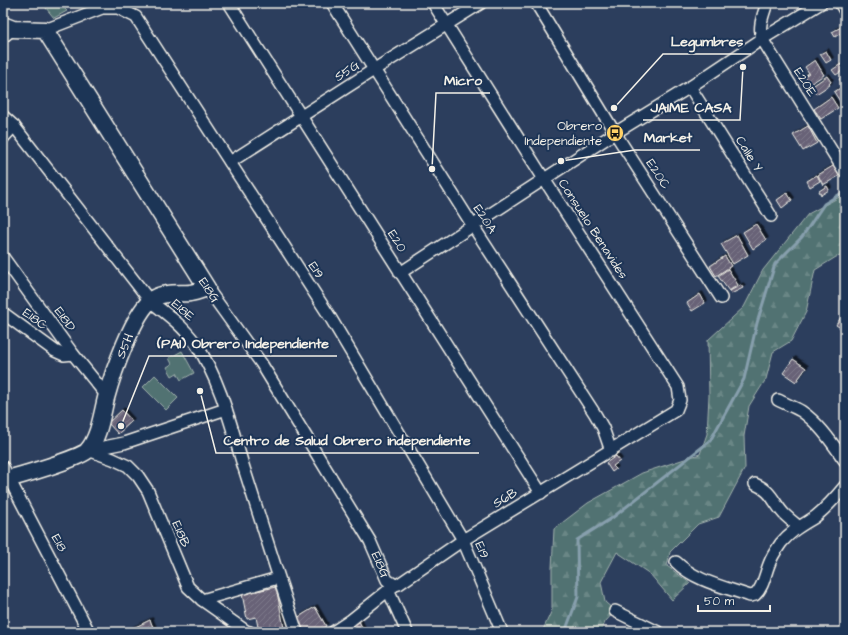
<svg xmlns="http://www.w3.org/2000/svg" width="848" height="635" viewBox="0 0 848 635" font-family="'Architects Daughter',sans-serif">
<style>
.forest{fill:url(#forest-firs);stroke:#a2b2ad}
.pitch{fill:#517272;stroke:#a2b2ad}
.lines{fill:none;stroke-linecap:round;stroke-linejoin:round}
.stream{stroke:#879fad;stroke-width:3}
.building{fill:url(#building-hatch);stroke:#f4f1e8;filter:url(#shadow)}
.street-casing{stroke:#f4f1e8;stroke-width:14}
.secondary-casing{stroke:#f4f1e8;stroke-width:19}
.street{stroke:#1d3557;stroke-width:11}
.secondary{stroke:#1d3557;stroke-width:16}
.labels{text-anchor:middle;dominant-baseline:central;stroke-width:4;stroke-linejoin:round;paint-order:stroke}
.street-label{font-size:13px;fill:#f4f1e8;stroke:#1d3557}
.poi-label{font-size:13px;fill:#f4f1e8;stroke:#1d3557;text-anchor:end}
.leader{fill:none;stroke:#f4f1e8;stroke-width:1.5}
.callout-dot{fill:#f4f1e8;stroke:#1d3557;stroke-width:1.5}
.callout-label{font-size:14px;text-anchor:middle;font-weight:bold;fill:#f4f1e8;stroke:#1d3557;stroke-width:4;stroke-linejoin:round;paint-order:stroke}
</style>
<defs>
<pattern id="forest-firs" width="22" height="20" patternUnits="userSpaceOnUse"><rect width="22" height="20" fill="#517272"/><path d="M5 1l3.5 6h-7zM16 11l3.5 6h-7z" fill="#6b8786"/></pattern>
<pattern id="building-hatch" width="6" height="6" patternUnits="userSpaceOnUse"><rect width="6" height="6" fill="#676277"/><path d="M-1 1l2-2M0 6l6-6M5 7l2-2" fill="none" stroke="#7d798a"/></pattern>
<filter id="shadow"><feDropShadow dx="2.5" dy="-2.5" stdDeviation="0" flood-color="#0009"/></filter>
</defs>
<rect width="100%" height="100%" fill="#2c3e5d"/>
<filter id="ink" filterUnits="userSpaceOnUse"><feTurbulence type="fractalNoise" baseFrequency=".025" numOctaves="2"/><feDisplacementMap in="SourceGraphic" scale="8" xChannelSelector="R" yChannelSelector="G"/><feConvolveMatrix kernelMatrix="1 2 1 2 8 2 1 2 1" color-interpolation-filters="sRGB"/></filter>
<g filter="url(#ink)">
<path class="forest" d="M845 194V255L836 257 815 270 806 312 791 341 773 352 766 379 749 406 744 436 745 468 719 517 698 524 670 552 667 566 690 583 672 600 650 574 617 552 601 582 605 602 615 611 605 622 601 632H542L552 610V568L554 529 588 503 642 473 700 454 707 434 709 396 708 340 744 307 763 270 808 214Z"/>
<path class="pitch" d="M42 3H59L67 11 54 18Z
M182 351 194 373 181 380 177 373 172 376 167 367 172 364 169 358Z
M155 375 178 398 166 410 143 387Z"/>
<g class="lines">
<path class="stream" d="M565 632 578 597 577 540 612 518 710 441 744 379 757 323 775 264 802 237 824 204 845 191"/>
</g>
<path class="building" d="M845 25V30L835 37 832 32Z
M826 51 831 60 826 63 820 54Z
M815 60 824 75 810 84 804 76 809 73 805 67Z
M841 64 845 69 836 75 832 70Z
M845 75V88L839 79Z
M827 76 831 82 829 84 830 85 816 94 811 87Z
M842 87 845 92V105L843 106 834 92Z
M831 97 838 108 821 119 814 109Z
M808 126 817 143 803 151 793 135Z
M833 166 839 176 823 185 818 175Z
M817 175 820 181 810 187 807 181Z
M827 186 829 190 821 195 819 191Z
M787 193 792 200 782 208 777 200Z
M756 224 766 240 753 249 743 232Z
M737 235 748 255 733 264 721 244Z
M725 256 731 266 716 276 710 266Z
M728 269 738 285 729 291 718 276Z
M741 285 743 288 731 294 730 291Z
M700 294 705 303 692 311 687 303Z
M841 317 844 319 845 318V331L836 325Z
M793 359 806 368 796 382 783 373Z
M122 410 132 421 118 434 108 423Z
M616 456 620 461 613 466 616 469 612 472 606 463Z
M276 587 284 628 259 632 256 617 247 619 242 594Z
M315 607 326 626 317 632H305L297 618Z
M150 620 155 632H125Z
M359 621 364 632H352L351 630 355 628 353 624Z"/>
<g class="lines">
<defs>
<g id="street">
<path d="M229 3 541 493"/>
<path d="M332 3 473 226 595 414 603 428 611 451"/>
<path d="M536 3 615 133 721 298"/>
<path d="M767 3C763 16 758 26 762 39L845 172"/>
<path d="M840 3 845 11"/>
<path d="M45 30 102 8H118L136 17 330 317 463 540 502 632"/>
<path d="M3 37 13 29"/>
<path d="M690 87 771 216"/>
<path d="M3 116 14 126 150 301C167 314 183 326 196 344 220 380 231 425 243 465 261 521 278 577 297 632"/>
<path d="M3 138 14 126"/>
<path d="M230 162 375 69 481 3"/>
<path d="M3 257 73 354 107 396"/>
<path d="M400 273 615 133 690 87 762 39 821 3"/>
<path id="s1" d="M207 288 261 363 370 541 387 580 395 585"/>
<path d="M3 313 55 351 64 355 73 354"/>
<path d="M778 400C786 404 794 407 801 411 820 424 832 443 845 461"/>
<path d="M88 450 113 459 128 466 138 476 148 491 188 587 202 600 246 631 250 632"/>
<path d="M89 450 124 443 226 409"/>
<path d="M3 467 89 632"/>
<path d="M755 484C772 491 773 502 784 514 788 518 793 522 798 526"/>
<path d="M676 562C695 581 725 587 750 596L755 595C764 587 765 573 770 562 772 556 777 549 781 543 792 530 801 526 815 517 826 508 836 497 845 486"/>
<path d="M388 590 407 632"/>
<path d="M202 600 278 578"/>
<path d="M615 611 658 632"/>
<path d="M333 632 351 620 395 585 399 584 463 540 676 410 680 400 678 387 544 179 433 3"/>
</g>
<path id="secondary" d="M3 25 13 29 45 30 207 288C201 290 196 292 190 293 179 294 164 292 154 298 134 310 112 376 106 398 102 414 99 437 88 450 82 458 16 477 3 480"/>
</defs>
<use href="#street" class="street-casing"/>
<use href="#secondary" class="secondary-casing"/>
<use href="#street" class="street"/>
<use href="#secondary" class="secondary"/>
</g>
</g>
<defs>
<symbol id="bus-disc" viewBox="-11 -11 22 22"><circle r="9.5" fill="#ffd166" stroke="#1d3557"/><path d="M-5-6H5V4H4V6H2V4H-2V6H-4V4H-5ZM-3.5-4V0h7V-4ZM-3.5 1.2v1.5H-2V1.2ZM2 1.2v1.5H3.5V1.2Z" fill="#111"/></symbol>
</defs>
<g fill-rule="evenodd">
<use href="#bus-disc" x="605" y="123" width="20" height="20"/>
</g>
<g class="labels">
<g class="street-label">
<text transform="translate(347 71) rotate(-33)">S5G</text>
<text transform="translate(805 82) rotate(58)">E20E</text>
<text transform="translate(749 154) rotate(58)">Calle Y</text>
<text transform="translate(658 174) rotate(57)">E20C</text>
<text transform="translate(485 219) rotate(57)">E20A</text>
<text transform="translate(593 229) rotate(57)">Consuelo Benavides</text>
<text transform="translate(397 241) rotate(58)">E20</text>
<text transform="translate(316 270) rotate(57)">E19</text>
<text transform="translate(209 290) rotate(56)">E18G</text>
<text transform="translate(183 310) rotate(42)">E18E</text>
<text transform="translate(35 319) rotate(36)">E18C</text>
<text transform="translate(65 319) rotate(54)">E18D</text>
<text transform="translate(125 346) rotate(-67)">S5H</text>
<text transform="translate(505 498) rotate(-31)">S6B</text>
<text transform="translate(181 534) rotate(67)">E18B</text>
<text transform="translate(59 543) rotate(62)">E18</text>
<text transform="translate(482 550) rotate(67)">E19</text>
<text stroke="none"><textPath href="#s1" startOffset="327">E18G</textPath></text>
</g>
<g class="poi-label">
<text x="602" y="126">Obrero<tspan x="602" dy="15">Independiente</tspan></text>
</g>
</g>
<path class="leader" d="M614 108L663 54H751M432 169L436 93H490M743 67L740 120H643M561 161L635 150H700M121 426L149 356H337M200 391L216 453H479"/>
<g class="callout-dot">
<circle cx="614" cy="108" r="4"/>
<circle cx="432" cy="169" r="4"/>
<circle cx="743" cy="67" r="4"/>
<circle cx="561" cy="161" r="4"/>
<circle cx="121" cy="426" r="4"/>
<circle cx="200" cy="391" r="4"/>
</g>
<g class="callout-label">
<text x="707" y="46">Legumbres</text>
<text x="463" y="85">Micro</text>
<text x="691" y="112">JAIME CASA</text>
<text x="668" y="142">Market</text>
<text x="243" y="348">(PAI) Obrero Independiente</text>
<text x="347" y="445">Centro de Salud Obrero independiente</text>
</g>
<rect width="848" height="635" fill="none" stroke="#1d3557" stroke-width="16"/>
<rect x="8" y="8" width="832" height="619" fill="none" stroke="#f4f1e8" stroke-width="1.5" filter="url(#ink)"/>
<path d="M698 605v6h72v-6" fill="none" stroke="#f4f1e8" stroke-width="2"/>
<text x="704" y="605" font-size="12" fill="#f4f1e8" stroke="#1d3557" stroke-width="3" paint-order="stroke">50 m</text>
</svg>
